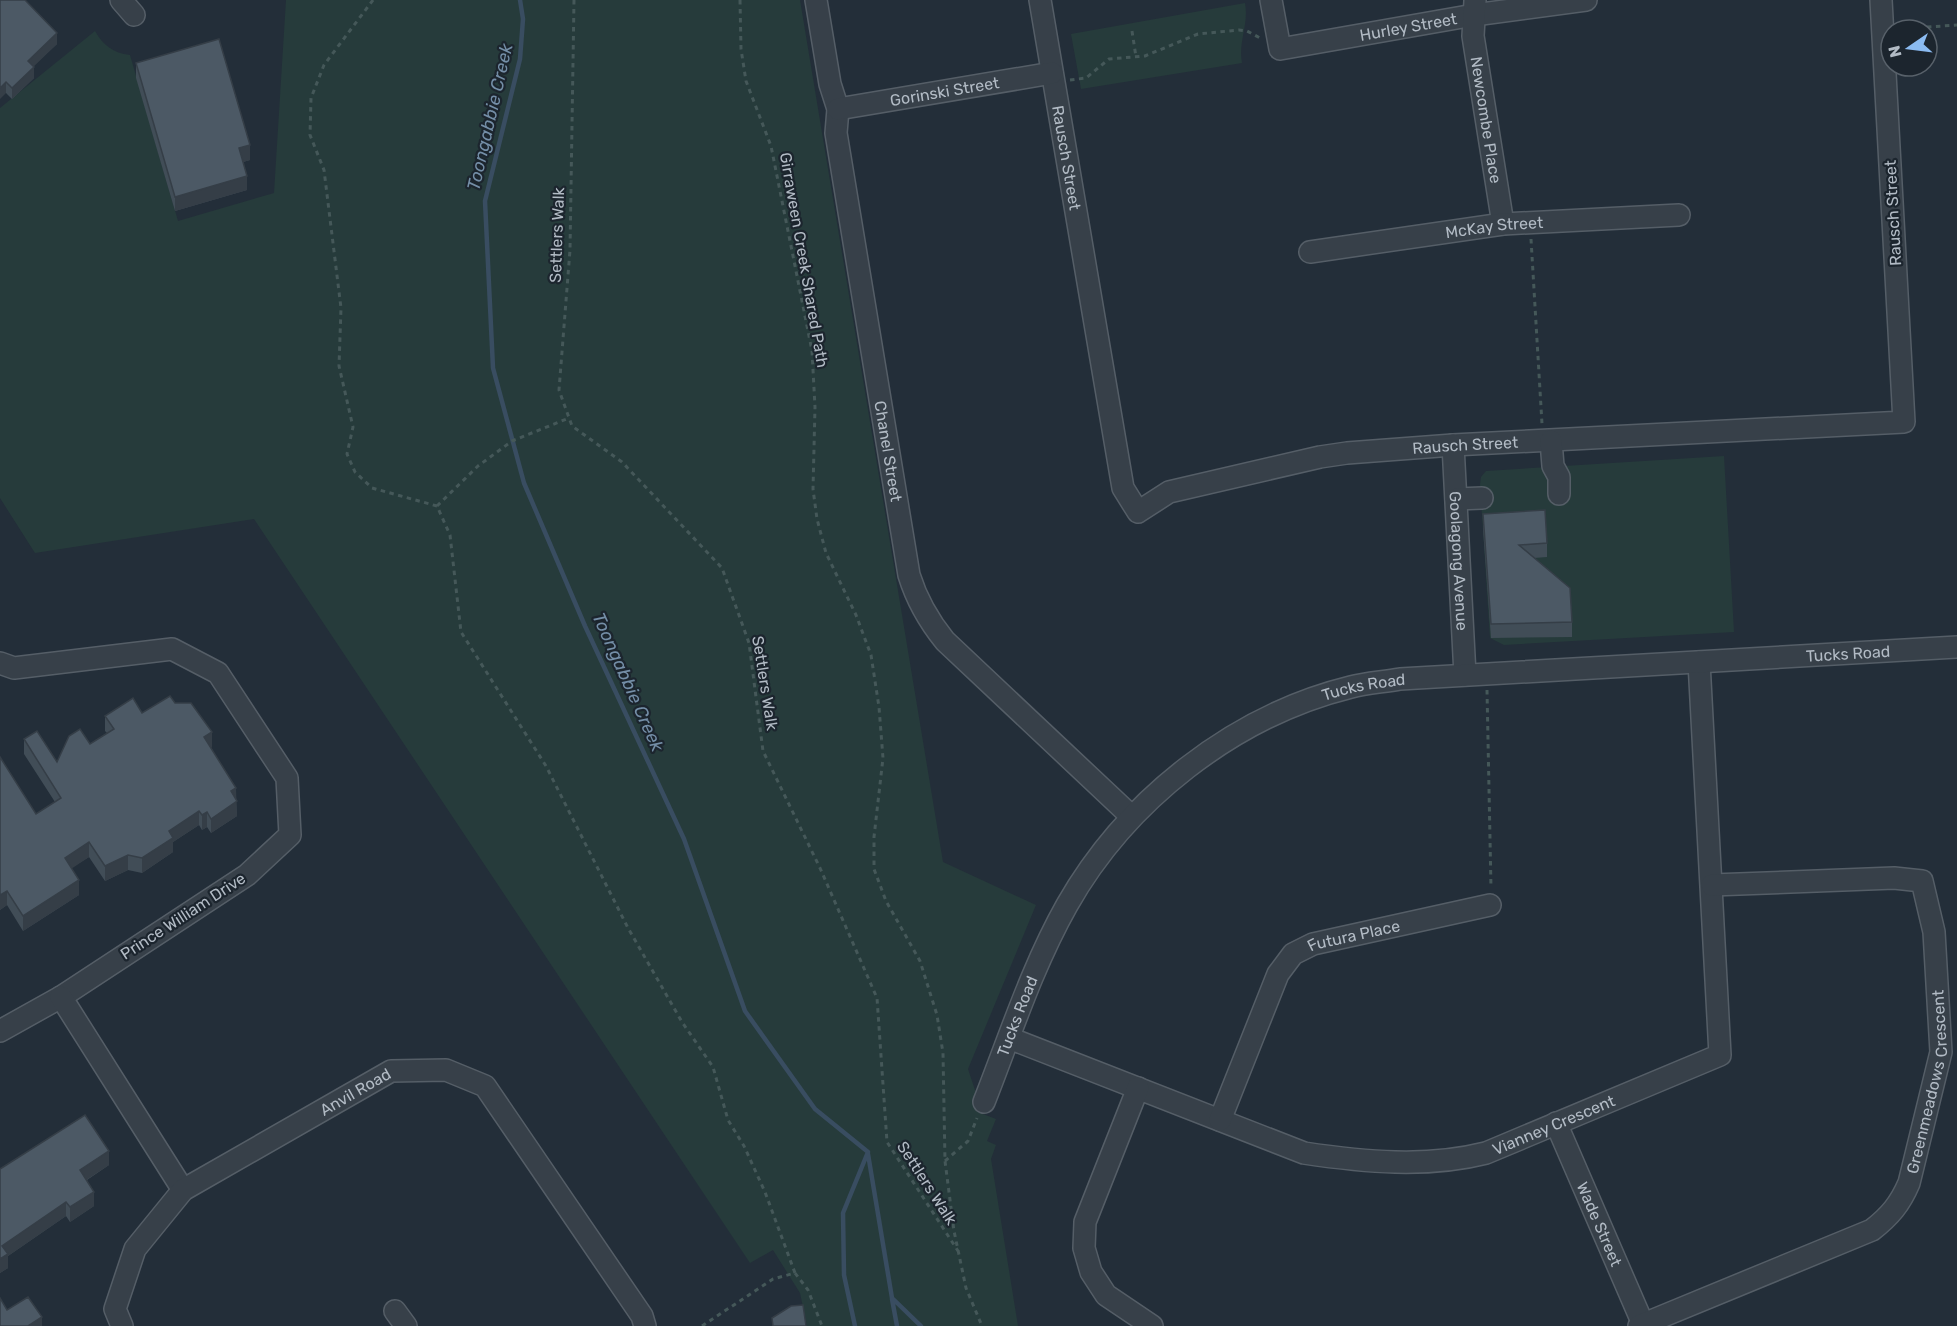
<svg xmlns="http://www.w3.org/2000/svg" width="1957" height="1326" viewBox="0 0 1957 1326" font-family="Rubik,sans-serif">
<style>
.green{fill:#263b3b}
.lines{fill:none;stroke-linecap:round;stroke-linejoin:round}
.stream{stroke:#394d61;stroke-width:4.5}
.minor-casing{stroke:#555e67;stroke-width:24}
.path{stroke:#455859;stroke-width:3;stroke-dasharray:4.5 4.5;stroke-linecap:butt}
.minor{stroke:#374049;stroke-width:21}
.wall{fill:#414d57}
.shaded-wall{fill:#353e47}
.building{fill:#4c5965;stroke:#353e47;stroke-width:1.5}
.labels{text-anchor:middle;dominant-baseline:central;stroke-width:4.5;stroke-linejoin:round;paint-order:stroke}
.street-label{font-size:16px;fill:#b2bbc5;stroke:#1c252e}
.water-label{font-size:18px;font-style:italic;fill:#748ea7;stroke:#1c252e}
</style>
<rect width="100%" height="100%" fill="#232e39"/>
<path class="green" d="M286 0H800L943 862 1036 905 968 1069 983 1114 996 1119 987 1141 996 1145 991 1159 1018 1326H807L800 1293 773 1250 750 1263 254 519 35 553 0 498V108L95 31C103 45 113 53 130 55L178 221 274 193Z
M1245 3C1249 25 1238 42 1242 63L1081 89 1071 34Z
M1724 456 1734 632 1504 645 1490 638 1480 485 1481 477 1486 471Z"/>
<g class="lines">
<path class="stream" d="M520 0 523 19 520 59 485 201 493 368 524 483 585 626 684 839 745 1011 815 1109 868 1152 843 1213 844 1275 855 1326
M868 1154 892 1298 921 1326
M892 1299 897 1326"/>
<defs>
<g id="minor">
<path d="M121 0 134 15"/>
<path id="s1" d="M816 0 830 84 838 109 836 133 909 575C917 601 928 620 945 641L1131 816"/>
<path id="s2" d="M1040 0 1123 488 1138 512 1169 492 1320 457 1347 453 1453 445 1904 422 1881 0"/>
<path id="s3" d="M1271 0 1280 49 1474 15 1586 0"/>
<path id="s4" d="M1475 1 1473 36 1503 224"/>
<path id="s5" d="M838 109 1052 73"/>
<path id="s6" d="M1310 252 1503 224 1679 215"/>
<path d="M1551 441 1553 466 1559 477V494"/>
<path id="s7" d="M1453 445 1465 675"/>
<path d="M1456 499 1482 498"/>
<path d="M0 663 14 668 172 649 218 673 287 778 290 835 247 875 61 997 0 1031"/>
<path d="M61 997 183 1190"/>
<path id="s8" d="M1009 1038 1304 1153C1364 1162 1427 1168 1486 1153L1720 1055 1699 662"/>
<path d="M1138 1088 1085 1222 1084 1248 1091 1272 1106 1295 1152 1326"/>
<path id="s9" d="M984 1102C1010 1036 1032 967 1067 905 1126 801 1233 716 1351 687 1366 683 1384 682 1400 679L1957 647"/>
<path id="s10" d="M1220 1120 1278 974 1293 954 1313 944 1490 905"/>
<path id="s11" d="M1556 1123 1643 1324"/>
<path d="M395 1311 406 1326"/>
<path id="s12" d="M122 1326 115 1309 135 1249 183 1190 391 1071 446 1070 485 1086 642 1316 645 1326"/>
<path id="s13" d="M1639 1326 1872 1230C1890 1216 1900 1204 1909 1183L1941 1052 1934 932 1922 881 1894 878 1712 885"/>
</g>
</defs>
<use href="#minor" class="minor-casing"/>
<path class="path" d="M373 0 324 65 311 98 310 135 324 170 341 308 339 366 353 427 347 454 355 472 372 488 437 506 450 535 461 632 546 766 628 928 682 1022 713 1067 728 1120 744 1146 765 1192 795 1273
M574 0 570 250 559 390 572 426 622 462 722 568 749 643 763 751 820 868 877 998 887 1142 958 1251
M740 0 741 49 746 81 771 146 812 351 815 407 813 489 817 519 826 553 856 615 871 655 879 707 883 758 874 837V869L886 901 920 961 937 1015 943 1053 945 1161 954 1231 966 1288 982 1326
M1900 29 1957 25
M1132 31 1136 57
M1070 80 1086 78 1109 59 1145 56 1198 34 1239 30 1247 31 1260 38
M1531 239 1542 424
M437 506 478 466 512 441 569 418
M1487 690 1491 888
M945 1161 968 1141 977 1118
M702 1326 773 1279 795 1273 808 1290 822 1326"/>
<use href="#minor" class="minor"/>
</g>
<path class="wall" d="M0 0 57 44 33 66 34 78 12 99 6 93Z
M136 63 250 160 243 162 247 190 175 211 136 78Z
M1483 514 1547 543V557L1534 558 1572 622V637L1491 638 1483 529Z
M175 703 212 747H211L236 800 237 816 211 833 207 827 202 830 199 825 173 842V852L142 873 128 870 105 881 89 857 71 868 79 895 23 931 7 905 0 910V757L36 814 55 802 24 754V739L57 762 90 744 107 733 105 731V716L142 713Z
M109 1165 87 1180 94 1206 70 1222 66 1216 8 1256V1268L0 1273V1169Z"/>
<path class="shaded-wall" d="M57 33V44L28 72V61Z
M34 67V78L12 99V88Z
M6 82V93L0 99V88Z
M250 145V160L239 163V148Z
M247 176V190L175 211V197Z
M212 732V747L204 752V737Z
M236 788 237 816 211 833V819L231 791Z
M199 811V825L173 842V852L142 873V858L169 831Z
M207 812V827L202 830V815Z
M89 842V857L65 873V858Z
M128 855V870L105 881V866Z
M79 880V895L23 931V916Z
M7 891V905L0 910V895Z
M109 1151V1165L80 1184V1170Z
M94 1192V1206L70 1222V1207Z
M66 1202V1216L8 1256V1268L0 1273V1259L2 1246Z
M42 1317V1326H28Z"/>
<path class="building" d="M0 0H25L57 33 28 61 34 67 12 88 6 82 0 88Z
M219 39 250 145 239 148 247 176 175 197 136 63Z
M1545 510 1547 543 1519 545 1570 588 1572 622 1491 624 1483 514Z
M170 696 175 703H191L212 732 204 737 236 788 231 791 237 801 211 819 207 812 202 815 199 811 169 831 173 838 142 858 128 855 105 866 89 842 65 858 79 880 23 916 7 891 0 895V757L36 814 61 798 24 739 37 731 57 762 69 736 80 729 90 744 114 729 105 716 133 698 142 713Z
M85 1115 109 1151 80 1170 94 1192 70 1207 66 1202 2 1246 8 1254 0 1259V1169Z
M28 1297 42 1317 28 1326H0V1298L7 1310Z
M803 1305 806 1326H773L772 1318 791 1306Z"/>
<g class="labels">
<g class="street-label">
<text stroke="none"><textPath href="#s3" startOffset="180">Hurley Street</textPath></text>
<text stroke="none"><textPath href="#s5" startOffset="108">Gorinski Street</textPath></text>
<text stroke="none"><textPath href="#s4" startOffset="120">Newcombe Place</textPath></text>
<text stroke="none"><textPath href="#s2" startOffset="160">Rausch Street</textPath></text>
<text transform="translate(1893 213) rotate(-93)">Rausch Street</text>
<text stroke="none"><textPath href="#s6" startOffset="186">McKay Street</textPath></text>
<text transform="translate(557 235) rotate(-88)">Settlers Walk</text>
<text transform="translate(804 260) rotate(80)">Girraween Creek Shared Path</text>
<text stroke="none"><textPath href="#s2" startOffset="861">Rausch Street</textPath></text>
<text stroke="none"><textPath href="#s1" startOffset="458">Chanel Street</textPath></text>
<text stroke="none"><textPath href="#s7" startOffset="116">Goolagong Avenue</textPath></text>
<text stroke="none"><textPath href="#s9" startOffset="1080">Tucks Road</textPath></text>
<text transform="translate(765 683) rotate(81)">Settlers Walk</text>
<text stroke="none"><textPath href="#s9" startOffset="594">Tucks Road</textPath></text>
<text transform="translate(183 916) rotate(-33)">Prince William Drive</text>
<text stroke="none"><textPath href="#s10" startOffset="246">Futura Place</textPath></text>
<text stroke="none"><textPath href="#s9" startOffset="92">Tucks Road</textPath></text>
<text stroke="none"><textPath href="#s13" startOffset="416">Greenmeadows Crescent</textPath></text>
<text stroke="none"><textPath href="#s12" startOffset="356">Anvil Road</textPath></text>
<text stroke="none"><textPath href="#s8" startOffset="573">Vianney Crescent</textPath></text>
<text transform="translate(927 1183) rotate(57)">Settlers Walk</text>
<text stroke="none"><textPath href="#s11" startOffset="110">Wade Street</textPath></text>
</g>
<g class="water-label">
<text transform="translate(490 117) rotate(-77)">Toongabbie Creek</text>
<text transform="translate(628 682) rotate(66)">Toongabbie Creek</text>
</g>
</g>
<g transform="translate(1909 48) rotate(256)"><circle r="28" fill="#1c252e" stroke="#58616a" stroke-width="1.5"/>
<path d="M0-4.5L10 22L0 15L-10 22Z" fill="#8bbbf1"/>
<text y="-9" font-size="16" font-weight="bold" text-anchor="middle" fill="#b2bbc5">N</text>
</g>
</svg>
